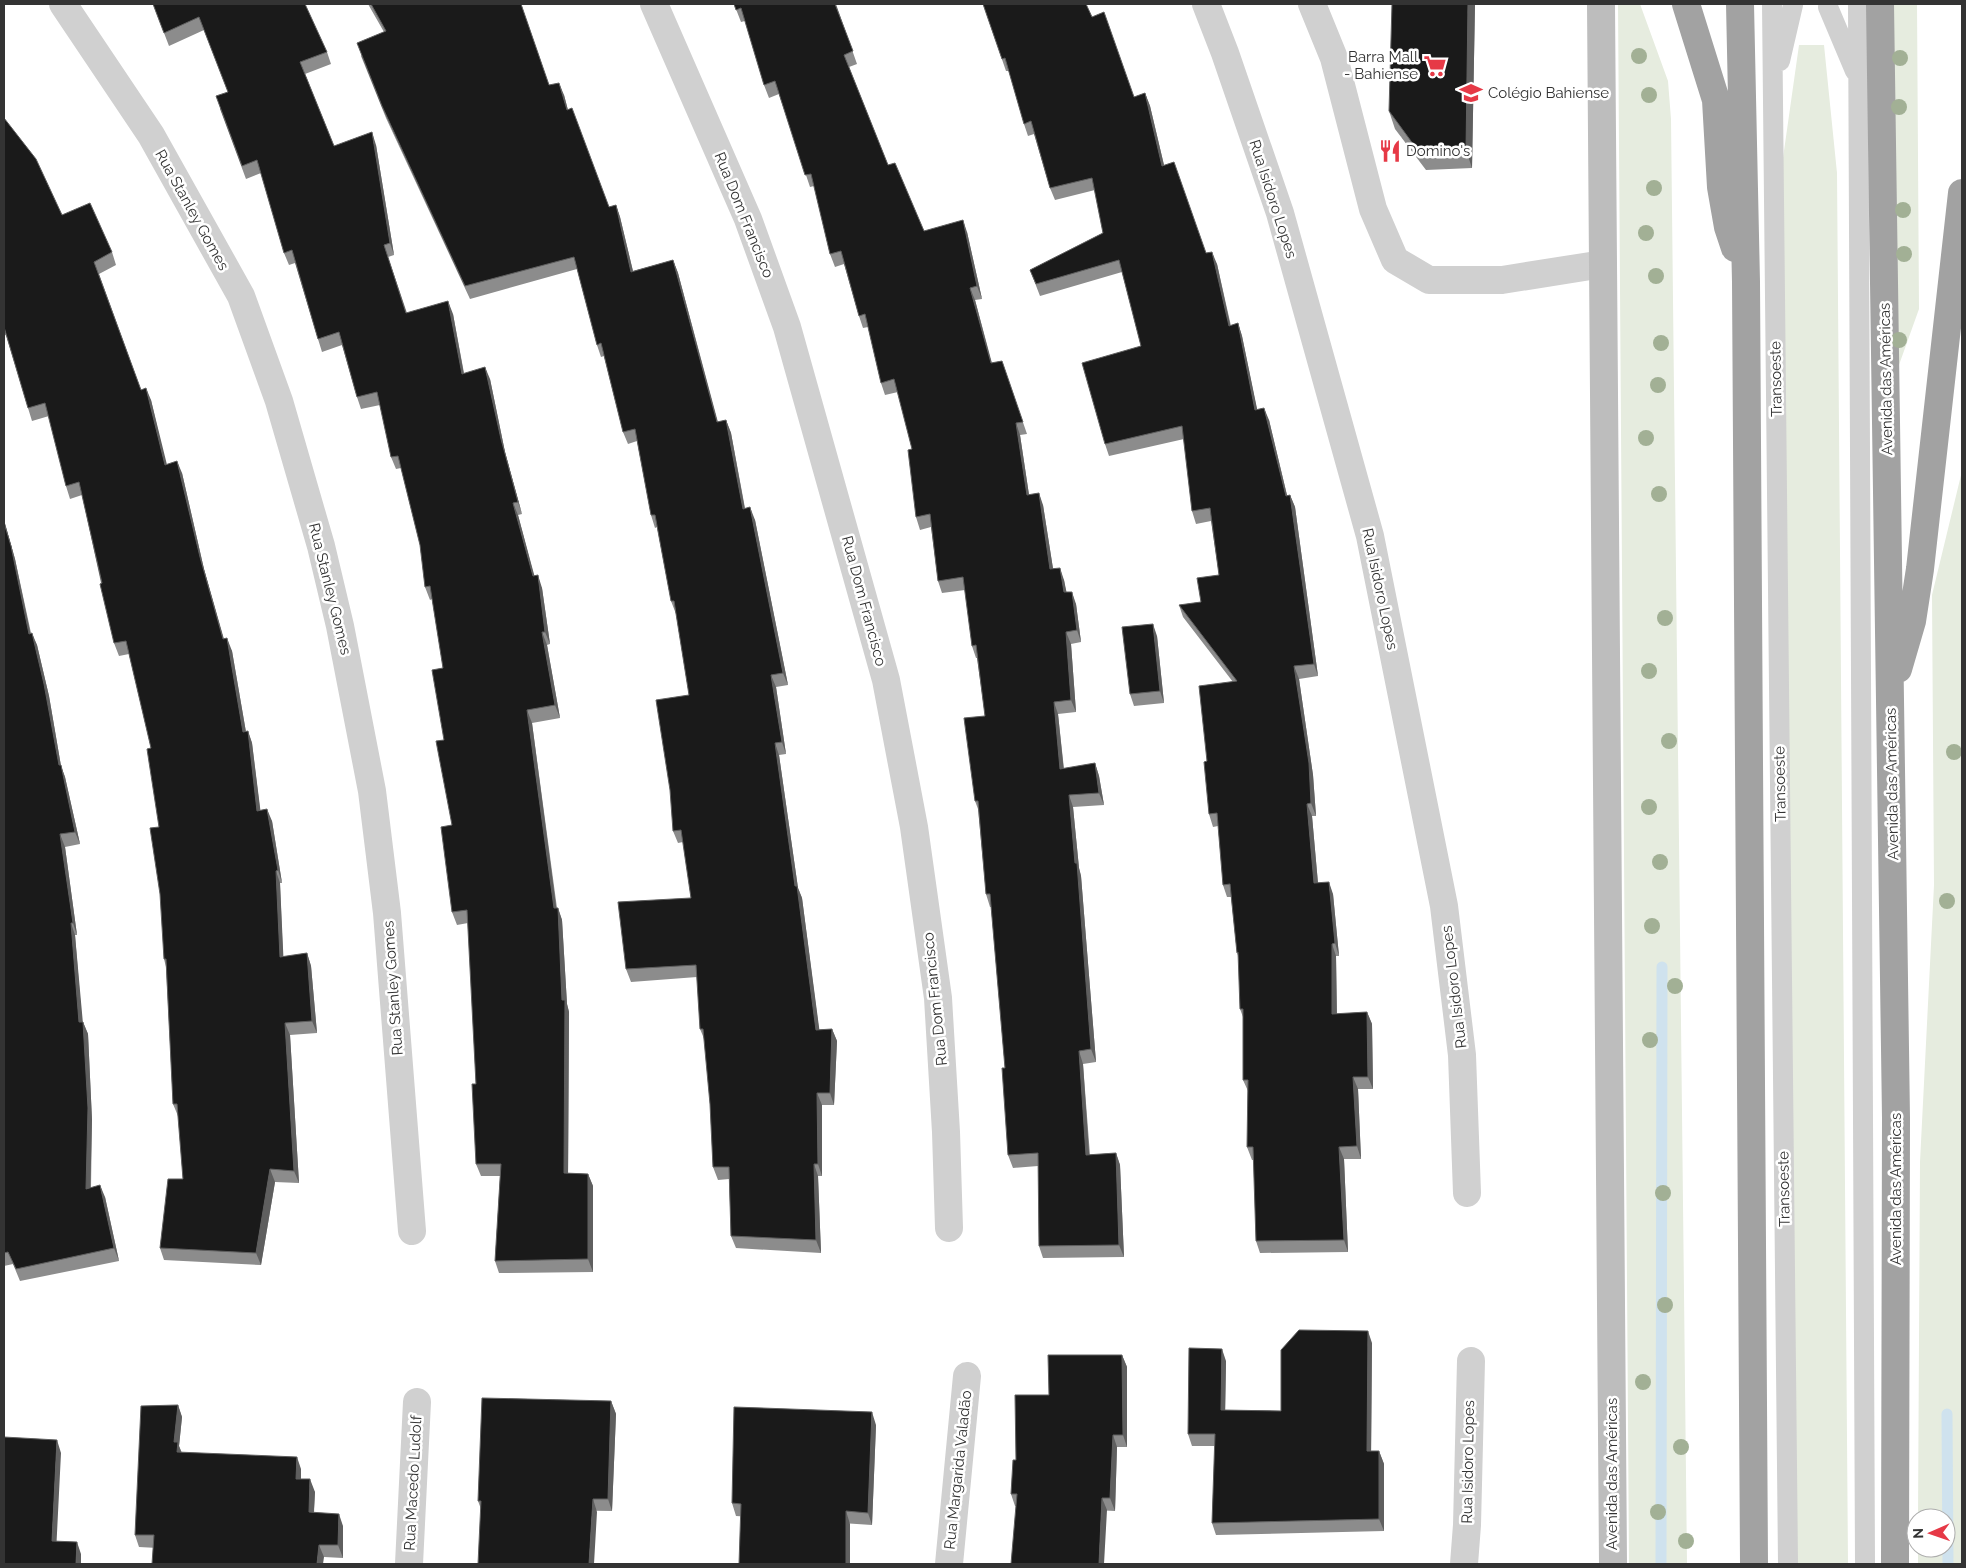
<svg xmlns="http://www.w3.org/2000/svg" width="1966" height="1568" viewBox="0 0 1966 1568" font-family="Raleway,sans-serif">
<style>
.green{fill:#e6ecdf}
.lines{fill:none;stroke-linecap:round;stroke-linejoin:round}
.stream{stroke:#cfe2ee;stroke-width:11}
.service{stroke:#d0d0d0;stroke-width:20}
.minor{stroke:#d0d0d0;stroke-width:28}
.secondary{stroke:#bdbdbd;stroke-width:28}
.trunk{stroke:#a2a2a2;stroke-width:28}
.tree{fill:#a2b095}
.wall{fill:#8c8c8c}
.shaded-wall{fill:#5f5f5f}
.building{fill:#1a1a1a;stroke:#5f5f5f}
.labels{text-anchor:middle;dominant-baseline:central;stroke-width:5;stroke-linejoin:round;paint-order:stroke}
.poi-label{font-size:15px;fill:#333;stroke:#fff;text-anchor:start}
.street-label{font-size:15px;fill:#333;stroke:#fff}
</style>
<rect width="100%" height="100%" fill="#fff"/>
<path class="green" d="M1618 4H1640L1668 81 1671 119 1687 1564H1629Z
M1882 4H1917L1919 309 1885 404Z
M1799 45H1824L1837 173 1848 1564H1795L1780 179Z
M1962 471V1564H1918V1548H1946V1518H1918L1920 1162 1934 885 1932 595Z"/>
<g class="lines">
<path class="stream" d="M1947 1414 1948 1564
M1661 1564 1662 967"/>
<path class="service" d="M1772 4 1788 1564
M1858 4 1865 1564
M1828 7 1855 71
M1780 61 1793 5"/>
<path class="minor" d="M63 4 151 135 241 296 279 401 321 546 340 626 372 791 387 913 412 1231
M654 4 748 219 787 327 886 680 914 827 938 998 946 1132 949 1228
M1206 4 1225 53 1280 213 1370 536 1444 906 1462 1055 1467 1193
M1312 4 1334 58 1373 209 1395 260 1429 280H1502L1603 264
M409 1564 417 1402
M949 1564 967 1376
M1464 1564 1467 1525 1471 1361"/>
<path class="secondary" d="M1601 4 1613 1564"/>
<path class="trunk" d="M1686 4 1716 100 1721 187 1728 227 1735 248
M1740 4 1746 282 1754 1564
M1880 4 1896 1118 1895 1564
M1898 669 1912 621 1920 569 1962 193"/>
</g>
<g class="tree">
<circle cx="1639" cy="56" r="8"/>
<circle cx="1900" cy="58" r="8"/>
<circle cx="1649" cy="95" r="8"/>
<circle cx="1899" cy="107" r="8"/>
<circle cx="1654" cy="188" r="8"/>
<circle cx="1903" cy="210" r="8"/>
<circle cx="1646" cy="233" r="8"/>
<circle cx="1904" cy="254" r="8"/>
<circle cx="1656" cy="276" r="8"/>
<circle cx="1899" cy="340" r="8"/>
<circle cx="1661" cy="343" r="8"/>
<circle cx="1658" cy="385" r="8"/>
<circle cx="1646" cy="438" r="8"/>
<circle cx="1659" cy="494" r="8"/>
<circle cx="1665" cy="618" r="8"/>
<circle cx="1649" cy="671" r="8"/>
<circle cx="1669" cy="741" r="8"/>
<circle cx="1954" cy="752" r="8"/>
<circle cx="1649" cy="807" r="8"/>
<circle cx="1660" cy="862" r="8"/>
<circle cx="1947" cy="901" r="8"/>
<circle cx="1652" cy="926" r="8"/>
<circle cx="1675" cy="986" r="8"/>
<circle cx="1650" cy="1040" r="8"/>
<circle cx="1663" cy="1193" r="8"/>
<circle cx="1665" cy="1305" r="8"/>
<circle cx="1643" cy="1382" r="8"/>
<circle cx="1681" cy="1447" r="8"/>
<circle cx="1658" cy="1512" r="8"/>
<circle cx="1686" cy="1541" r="8"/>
</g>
<path class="wall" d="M153 4 327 52 331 64 305 74 334 146 376 145 394 255 388 257 407 313 453 314 464 373 490 379 505 452 522 514 518 515 534 576 542 588 550 644 547 645 560 718 532 723 557 908H558L562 920 567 1004 569 1012 568 1173 588 1174 593 1186V1272L499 1273 495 1261 500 1176H481L476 1164V1084L468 923 457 925 452 912V825L444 740 443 668 432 599 430 600 425 587 420 545 401 468 396 469 391 457 380 405 361 409 357 397 342 345 322 352 318 339 295 263 289 265 284 253 261 173 246 179 220 109 228 92 204 30 169 46Z
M368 4H521L549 85 564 95 568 110 609 207 616 205 620 217 633 271 673 260 678 273 718 422 726 420 731 433 745 508 755 520 788 685 776 687 786 754 779 755 798 888 802 898 819 1030 832 1029 837 1041 834 1105H822V1176H818L821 1253 736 1248 731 1236 729 1179 718 1180 713 1167 710 1104 705 1041 700 1029 697 977 631 982 626 969 691 898 683 842 678 843 673 831 689 695 676 614 671 601 657 527 655 528 651 515 637 441 628 444 623 432 604 356 601 357 597 345 577 269 470 299 386 118 361 56 384 32Z
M734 4H836L857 64 849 67 888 165 924 231 967 232 982 299 975 300 992 363 1002 361 1027 434 1020 435 1029 495 1043 505 1053 569 1064 580 1066 592 1076 604 1081 642 1071 644 1076 712 1058 714 1064 769 1095 763 1099 776 1104 805 1073 807 1079 868 1081 876 1096 1062 1083 1064 1090 1155 1116 1153 1120 1165 1124 1257 1043 1258 1039 1246 1038 1166 1013 1168 1008 1155 1005 1068 991 907H990L986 894 978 809 975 801 985 716 977 658H976L972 646 965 590 942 593 938 581 931 527 920 530 916 517 912 449 898 392 885 395 881 383 868 327 863 328 859 316 844 264 835 267 830 254 814 186 810 187 779 94 769 98 764 85 745 21 741 22Z
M983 4 1092 17 1134 97 1145 93 1150 106 1164 165 1206 253 1217 264 1231 326 1238 323 1242 336 1257 410 1269 420 1287 495H1290L1295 507 1318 676 1299 679 1313 775 1316 816H1312L1318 883 1333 894 1339 956H1336L1337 1014 1367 1012 1372 1024 1373 1089H1358L1361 1159H1344L1348 1252 1260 1253 1256 1241 1254 1160H1252L1247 1147 1248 1091 1243 1080V1017L1240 1009 1239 958 1237 953 1231 897H1227L1223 885 1218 826 1213 827 1209 814 1207 761 1233 682 1183 617 1179 605 1201 602 1219 575 1211 521 1196 524 1192 511 1184 439 1109 456 1105 444 1141 346 1122 272 1040 296 1030 270 1103 233 1095 190 1055 200 1050 188 1034 134 1028 136 1024 124 1009 71H1006Z
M1475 4 1472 168 1426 170 1395 129 1389 111Z
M1804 4H1817L1816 5H1805Z
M4 118 62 215 112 252 116 265 99 274 141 390 151 400 166 465 182 473 204 569 224 639 232 651 246 732 248 731 252 743 260 810 272 821 282 883H280L283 957 307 953 311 966 317 1033 290 1035 299 1183 275 1182 261 1265 164 1260 160 1248 183 1179 178 1116 173 1104 166 967 164 959 159 827 151 748 129 654 119 656 114 643 82 495 70 499 66 486 49 416 32 421 28 408 6 335 4 336Z
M4 520 15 559 31 633 37 645 49 696 61 766 65 777 80 844 65 847 77 935H75L82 1022H83L88 1034 92 1120 91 1188 105 1197 119 1261 20 1281 13 1264 4 1266Z
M1157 636 1164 703 1134 706 1130 694Z
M1372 1343 1371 1451H1379L1384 1464V1531L1216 1535 1212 1523 1215 1446H1192L1188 1434 1226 1361 1225 1410 1281 1411Z
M1122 1355 1127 1367V1447H1117L1115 1511 1015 1506 1011 1494 1016 1460 1049 1395Z
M611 1401 616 1414 612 1511 481 1509 478 1501Z
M178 1405 182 1417 179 1446 182 1453 301 1469V1479L315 1492 314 1513 343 1526V1558L139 1547 135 1535Z
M876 1425 872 1525 736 1516 732 1503Z"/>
<path class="shaded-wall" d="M1468 4H1475L1472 168 1466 150Z
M559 83 564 95 571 122 567 110Z
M1145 93 1150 106 1167 178 1162 166Z
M372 132 376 145 394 255 390 243Z
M616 205 620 217 636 284 631 272Z
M963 220 967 232 982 299 977 286Z
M1212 252 1217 264 1233 338 1229 326Z
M673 260 678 273 721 435 717 422Z
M970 288 975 300 995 376 991 363Z
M448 301 453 314 466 386 462 374Z
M1238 323 1242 336 1260 423 1255 410Z
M485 367 490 379 505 452 522 514 518 502 501 439Z
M146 388 151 400 170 477 165 465Z
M1264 408 1269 420 1290 508 1286 496Z
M726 420 731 433 747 521 743 509Z
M1016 423 1020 435 1031 508 1027 495Z
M177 461 182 473 204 569 227 651 223 639 200 557Z
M1039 493 1043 505 1055 581 1050 569Z
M1290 495 1295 507 1318 676 1314 664Z
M513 503 518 515 538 589 533 576Z
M750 507 755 520 788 685 783 673Z
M4 520 15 559 33 646 29 634 4 523Z
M1060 568 1064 580 1069 604 1064 592Z
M538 575 542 588 550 644 545 632Z
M1072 592 1076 604 1081 642 1077 630Z
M1153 624 1157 636 1164 703 1160 691Z
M542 632 547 645 560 718 555 705Z
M1066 632 1071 644 1076 712 1071 700Z
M32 633 37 645 49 696 61 766 65 777 80 844 75 832 59 765Z
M227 638 232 651 248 744 243 732Z
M1294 666 1299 679 1313 775 1316 816 1311 803Z
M771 675 776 687 786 754 782 742Z
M1054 702 1058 714 1065 782 1060 769Z
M527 710 532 723 558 921 554 908Z
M248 731 252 743 262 823 257 811Z
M775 743 779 755 798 888 802 898 821 1042 816 1030Z
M1095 763 1099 776 1104 805 1099 793Z
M1069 795 1073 807 1079 868 1081 876 1096 1062 1091 1049Z
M1307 804 1312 816 1319 895 1314 883Z
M267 809 272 821 282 883 278 870Z
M60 834 65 847 77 935 73 923Z
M276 871 280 883 284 970 280 957Z
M1329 882 1333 894 1339 956 1335 943Z
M558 908 562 920 567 1004 569 1012 568 1186 564 1173 562 1000Z
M71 923 75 935 84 1035 79 1022Z
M1332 944 1336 956 1337 1026 1332 1014Z
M307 953 311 966 317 1033 312 1021Z
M1367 1012 1372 1024 1373 1089 1368 1077Z
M83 1022 88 1034 92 1120 90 1202 86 1189Z
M285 1023 290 1035 299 1183 294 1171Z
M832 1029 837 1041 834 1105 830 1093Z
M1079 1051 1083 1064 1090 1167 1086 1155Z
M1353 1077 1358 1089 1361 1159 1357 1146Z
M817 1093 822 1105V1176L818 1164Z
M1339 1147 1344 1159 1348 1252 1344 1240Z
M1116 1153 1120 1165 1124 1257 1119 1245Z
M814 1164 818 1176 821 1253 816 1240Z
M270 1169 275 1182 261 1265 256 1253Z
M588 1174 593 1186V1272L588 1259Z
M100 1185 105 1197 119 1261 114 1248Z
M1368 1331 1372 1343 1371 1464 1367 1451Z
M1222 1349 1226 1361 1225 1422 1221 1410Z
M1122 1355 1127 1367V1447L1123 1435Z
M611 1401 616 1414 612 1511 608 1499Z
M178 1405 182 1417 179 1446 182 1454V1465L174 1442Z
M872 1412 876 1425 872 1525 868 1513Z
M1113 1435 1117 1447 1115 1511 1110 1498Z
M57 1440 61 1453 56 1553 52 1541Z
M1379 1451 1384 1464V1531L1379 1519Z
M297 1457 301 1469V1491L296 1479Z
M310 1479 315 1492 313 1525 309 1512Z
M1102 1498 1107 1510 1104 1564H1099Z
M593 1499 597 1512 594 1564H589Z
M846 1511 850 1524V1564H846Z
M339 1514 343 1526V1558L338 1545Z
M77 1542 81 1554V1564H76Z
M319 1545 324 1557 323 1564H317Z"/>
<path class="building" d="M153 4H305L327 52 300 62 334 146 372 132 390 243 384 245 406 313 448 301 462 374 485 367 501 439 518 502 513 503 533 576 538 575 545 632H542L555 705 527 710 554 908H558L562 1000H565L564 1173 588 1174V1259L495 1261 501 1164H476L472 1084H476L467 910 452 912 441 827 452 825 436 741 444 740 432 670 443 668 430 586 425 587 420 545 398 456 391 457 377 392 357 397 339 332 318 339 292 250 284 253 257 160 242 166 216 96 228 92 199 17 164 33Z
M371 4H521L549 85 559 83 567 110 572 108 609 207 616 205 631 272 673 260 717 422 726 420 743 509 750 507 783 673 771 675 782 742 775 743 795 886H797L816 1030 832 1029 830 1093H817L818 1164H814L816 1240 731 1236 729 1167H713L710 1104 703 1029H700L696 965 626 969 618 902 691 898 681 830 673 831 670 790 656 700 689 695 674 601H671L655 515H651L635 429 623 432 601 343 597 345 574 257 465 286 382 106 357 43 386 31Z
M734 4H835L853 51 844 55 888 165 895 163 924 231 963 220 977 286 970 288 991 363 1002 361 1023 422 1016 423 1027 495 1039 493 1050 569 1060 568 1064 592H1072L1077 630 1066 632 1071 700 1054 702 1060 769 1095 763 1099 793 1069 795 1075 863H1077L1091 1049 1079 1051 1086 1155 1116 1153 1119 1245 1039 1246 1038 1153 1008 1155 1002 1068H1005L990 894H986L978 801H975L964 718 985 716 976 645 972 646 963 577 938 581 930 514 916 517 908 450 912 449 894 379 881 383 865 314 859 316 841 251 830 254 811 174 805 175 775 81 764 85 741 8 736 10Z
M983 4H1086L1092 17 1104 12 1134 97 1145 93 1162 166 1174 162 1206 253 1212 252 1229 326 1238 323 1255 410 1264 408 1286 496 1290 495 1314 664 1294 666 1309 763 1311 803 1307 804 1314 883 1329 882 1335 943 1332 944V1014L1367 1012 1368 1077H1353L1357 1146 1339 1147 1344 1240 1256 1241 1253 1147H1247L1248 1080H1243V1009H1240L1238 952 1237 953 1230 884 1223 885 1217 813 1209 814 1204 762 1207 761 1199 686 1237 681 1179 605 1201 602 1197 578 1219 575 1210 508 1192 511 1182 426 1105 444 1082 363 1141 346 1119 260 1036 284 1030 270 1103 233 1092 178 1050 188 1031 121 1024 124 1005 58 1002 59Z
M1392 4H1468L1466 150 1419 152 1389 111Z
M4 118 36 159 62 215 90 203 112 252 94 262 141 390 146 388 165 465 177 461 200 557 223 639 227 638 243 732 248 731 257 811 267 809 278 870 276 871 280 957 307 953 312 1021 285 1023 294 1171 270 1169 256 1253 160 1248 168 1179H183L177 1104H173L166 959H164L160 894 150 828 159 827 147 749 151 748 126 641 114 643 100 584 102 583 79 482 66 486 45 403 28 408 4 327Z
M4 523 11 546 29 634 32 633 44 684 59 765H61L75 832 60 834 73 923H71L79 1022H83L88 1108 86 1189 100 1185 114 1248 16 1269 8 1252 4 1253Z
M1153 624 1160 691 1130 694 1122 627Z
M1299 1330 1368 1331 1367 1451H1379V1519L1212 1523 1215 1434H1188L1189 1348 1222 1349 1221 1410 1281 1411V1350Z
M1048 1355H1122L1123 1435H1113L1110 1498H1102L1099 1564H1011L1017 1494H1011L1013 1460H1016L1015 1395H1049Z
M482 1398 611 1401 608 1499H593L589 1564H478L481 1501H478Z
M178 1405 174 1442H178L177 1452 297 1457 296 1479H310L309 1512 339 1514 338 1545H319L317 1564H152L154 1535H135L141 1406Z
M734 1407 872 1412 868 1513 846 1511V1564H739L741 1504 732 1503Z
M4 1437 57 1440 52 1541 77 1542 76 1564H4Z"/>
<defs>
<symbol id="supermarket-bare" viewBox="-9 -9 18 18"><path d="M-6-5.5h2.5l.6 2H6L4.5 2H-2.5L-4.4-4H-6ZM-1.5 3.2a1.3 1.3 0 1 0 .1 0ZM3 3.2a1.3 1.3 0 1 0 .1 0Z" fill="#e63946" stroke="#fff" stroke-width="2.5" paint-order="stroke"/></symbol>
<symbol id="school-bare" viewBox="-9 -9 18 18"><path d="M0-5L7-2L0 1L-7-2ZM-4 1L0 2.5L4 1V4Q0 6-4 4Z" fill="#e63946" stroke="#fff" stroke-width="2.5" paint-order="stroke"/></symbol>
<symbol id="restaurant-bare" viewBox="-9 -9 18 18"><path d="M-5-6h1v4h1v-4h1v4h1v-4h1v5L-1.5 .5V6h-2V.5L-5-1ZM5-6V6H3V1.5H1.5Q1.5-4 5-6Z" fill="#e63946" stroke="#fff" stroke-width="2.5" paint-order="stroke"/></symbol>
</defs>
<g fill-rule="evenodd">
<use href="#supermarket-bare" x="1419" y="50" width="32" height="32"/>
<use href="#school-bare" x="1455" y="77" width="32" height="32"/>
<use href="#restaurant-bare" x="1374" y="135" width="32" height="32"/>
</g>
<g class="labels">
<g class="poi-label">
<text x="1418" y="57" text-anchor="end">Barra Mall<tspan x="1418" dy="17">- Bahiense</tspan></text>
<text x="1488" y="93">Colégio Bahiense</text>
<text x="1406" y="151">Domino's</text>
</g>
<g class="street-label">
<text transform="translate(1273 199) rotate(72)">Rua Isidoro Lopes</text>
<text transform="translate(192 210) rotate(61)">Rua Stanley Gomes</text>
<text transform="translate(744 215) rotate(68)">Rua Dom Francisco</text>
<text transform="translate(1776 379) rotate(-91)">Transoeste</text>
<text transform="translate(1886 379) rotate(-91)">Avenida das Américas</text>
<text transform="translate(330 589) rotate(76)">Rua Stanley Gomes</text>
<text transform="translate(1380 589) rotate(78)">Rua Isidoro Lopes</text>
<text transform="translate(864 601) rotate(75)">Rua Dom Francisco</text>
<text transform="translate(1780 784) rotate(-91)">Transoeste</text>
<text transform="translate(1892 784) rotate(-91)">Avenida das Américas</text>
<text transform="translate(1454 987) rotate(-97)">Rua Isidoro Lopes</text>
<text transform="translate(393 988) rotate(-94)">Rua Stanley Gomes</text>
<text transform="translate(935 999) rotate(-96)">Rua Dom Francisco</text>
<text transform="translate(1784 1189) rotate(-91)">Transoeste</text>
<text transform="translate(1896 1189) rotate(-90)">Avenida das Américas</text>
<text transform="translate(1468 1462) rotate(-89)">Rua Isidoro Lopes</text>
<text transform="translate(958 1470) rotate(-84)">Rua Margarida Valadão</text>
<text transform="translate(1612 1474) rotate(-90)">Avenida das Américas</text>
<text transform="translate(413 1483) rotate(-87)">Rua Macedo Ludolf</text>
</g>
</g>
<rect width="1966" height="1568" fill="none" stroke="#333333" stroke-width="10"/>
<g transform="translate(1931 1533) rotate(268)"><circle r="24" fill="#ffffff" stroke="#adadad"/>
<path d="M0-4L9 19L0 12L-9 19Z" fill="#e63946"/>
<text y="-8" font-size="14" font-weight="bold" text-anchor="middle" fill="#333333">N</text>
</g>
</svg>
